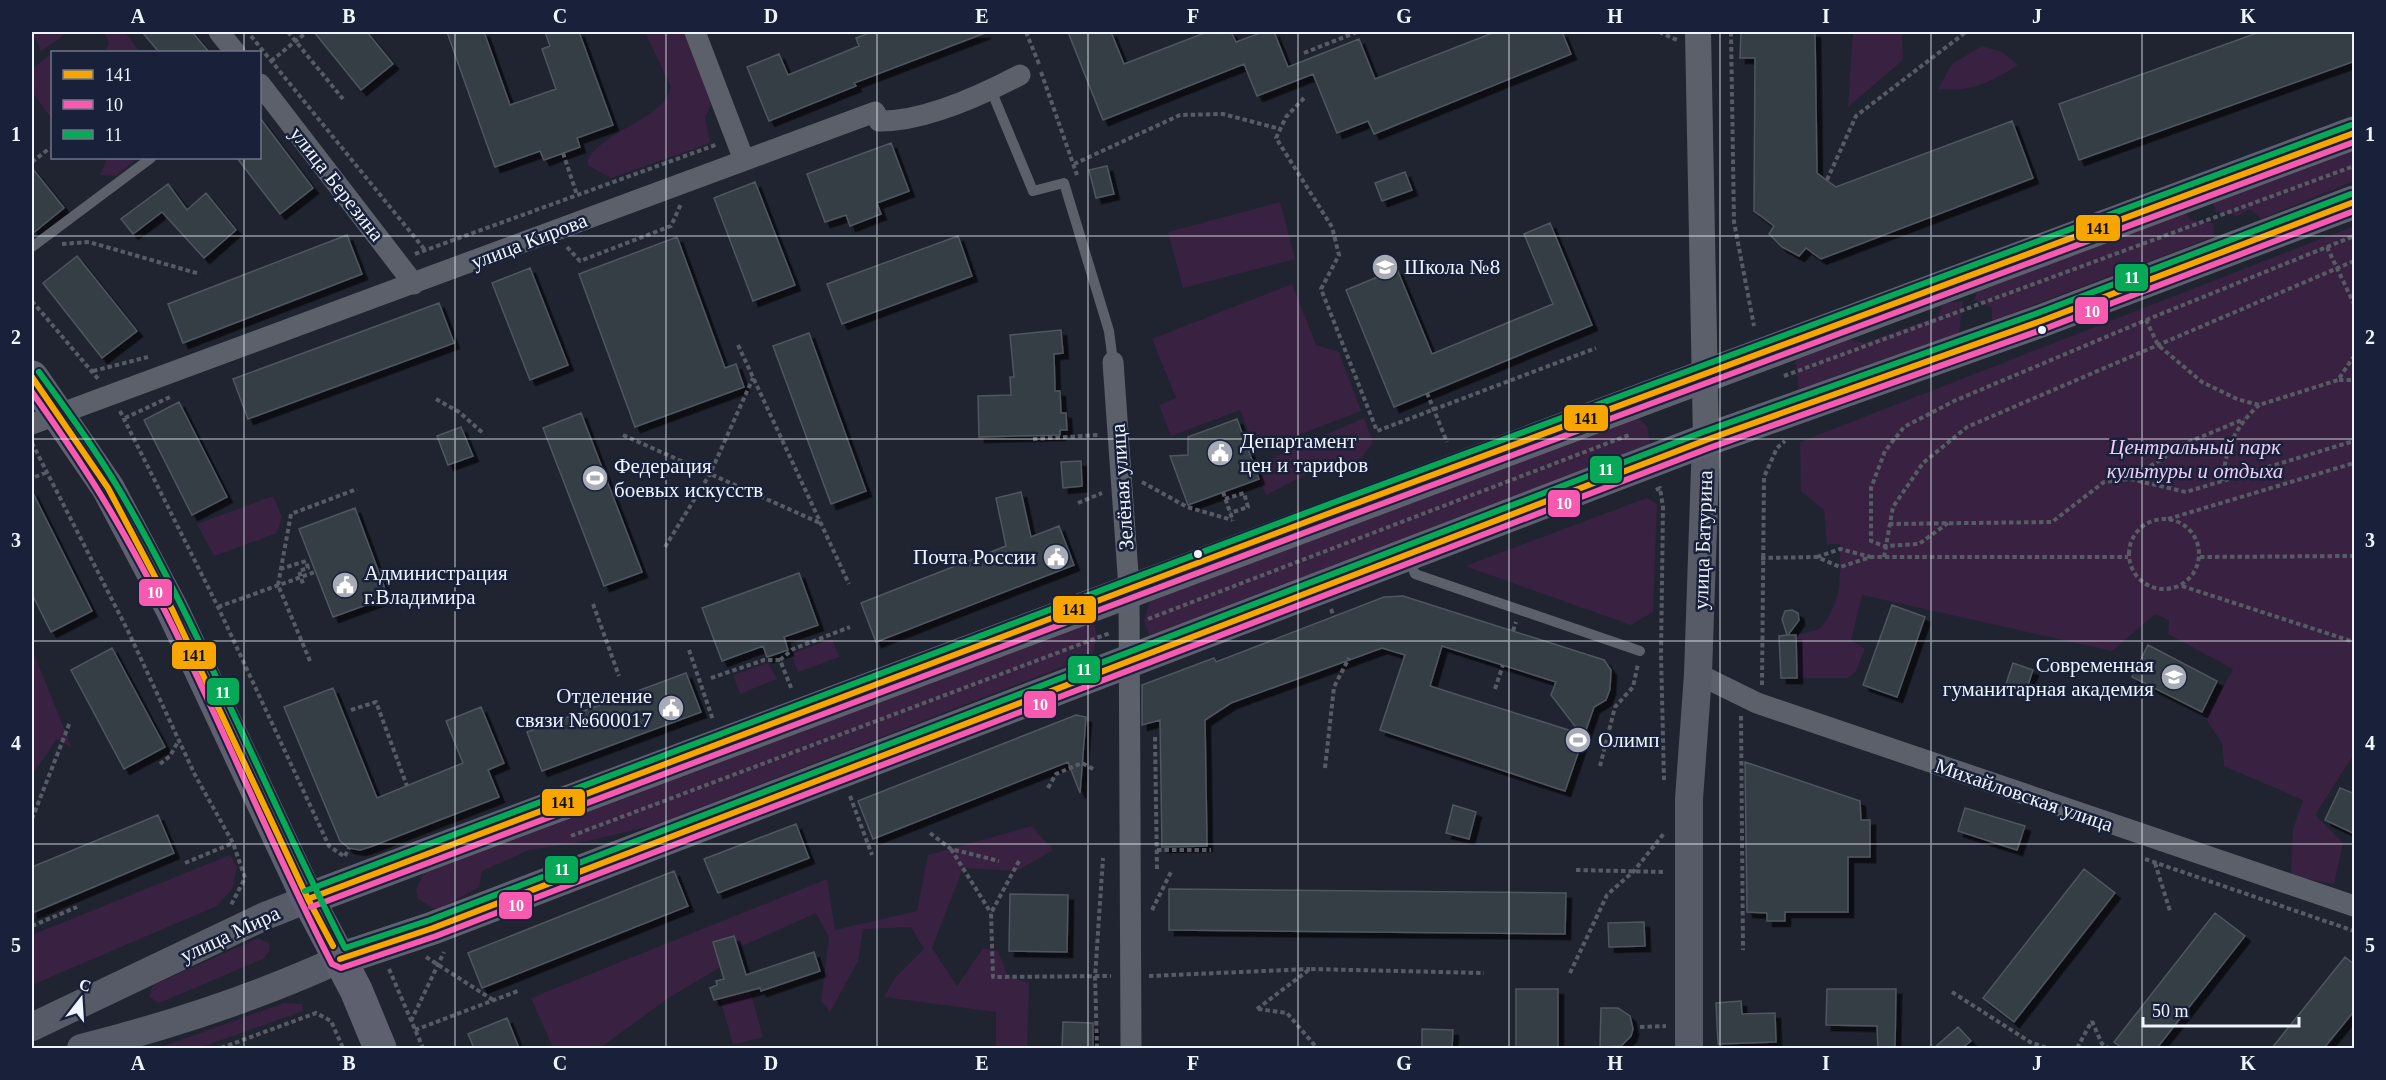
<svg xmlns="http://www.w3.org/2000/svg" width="2386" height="1080" viewBox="0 0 2386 1080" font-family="Georgia,serif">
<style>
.green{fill:#382141;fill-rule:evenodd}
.building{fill:#353c45;stroke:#4f5660;stroke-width:1.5;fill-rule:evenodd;filter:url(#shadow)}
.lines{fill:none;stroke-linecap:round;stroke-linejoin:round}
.path{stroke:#575b65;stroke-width:4;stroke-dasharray:4.5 3;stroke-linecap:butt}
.service{stroke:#5b606a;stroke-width:10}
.minor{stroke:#5b606a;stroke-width:21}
.tertiary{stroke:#5b606a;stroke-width:26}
.secondary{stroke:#575b68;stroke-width:28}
.primary{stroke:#5e6070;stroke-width:33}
.bus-1-casing{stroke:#182139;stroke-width:10}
.bus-2-casing{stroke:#182139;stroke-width:10}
.bus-3-casing{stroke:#182139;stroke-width:10}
.bus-1{stroke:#f7a600;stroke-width:6}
.bus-2{stroke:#f75aaf;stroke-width:6}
.bus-3{stroke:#06aa56;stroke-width:6}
.grid{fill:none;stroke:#eff4fe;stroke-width:1.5;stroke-opacity:0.55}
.bus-dot{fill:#eff4fe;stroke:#182139;stroke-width:2}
.labels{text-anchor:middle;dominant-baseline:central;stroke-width:5;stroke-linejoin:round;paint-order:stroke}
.street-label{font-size:21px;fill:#eff4fe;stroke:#182139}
.poi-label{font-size:21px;fill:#eff4fe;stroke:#182139;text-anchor:start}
.park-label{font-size:21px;font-style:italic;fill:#edcdf7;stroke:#182139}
.line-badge{stroke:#182139;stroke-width:2}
.badge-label{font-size:16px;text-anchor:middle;font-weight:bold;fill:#fff}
.pale-badge-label{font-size:16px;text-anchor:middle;font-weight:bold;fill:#111}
.neatline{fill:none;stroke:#eff4fe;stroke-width:2}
.grid-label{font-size:20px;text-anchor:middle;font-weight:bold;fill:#eff4fe}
</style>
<defs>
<filter id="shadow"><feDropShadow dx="5.5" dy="5.5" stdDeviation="0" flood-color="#0009"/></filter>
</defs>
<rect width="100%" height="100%" fill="#202431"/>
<path class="green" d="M32 32H64L63 36 41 51Z
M104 32H125L140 52H105L109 43Z
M645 32H690L716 96 705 117 710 143 611 178 589 166 587 161C605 128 663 121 671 87Z
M1853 32H1902L1903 60 1848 107Z
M1982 46 2002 52 2018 65C1992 82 1969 93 1938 89L1952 64Z
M52 53V119L32 92V69Z
M2354 146V181L2261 219 2250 209 2238 216 2216 211 2212 201Z
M107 158H138L116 176 100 175Z
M1280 202 1295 259 1183 288 1168 232Z
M2185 211 2190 220 2214 223 2213 237 1992 321V308L1974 300 1979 288Z
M2354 226V754L2315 815 2343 843 2334 884 2291 876 2293 829 2303 800 2224 766 2222 743 2206 719 2233 669 2168 634 2169 620 2155 614 2112 651 1862 595 1851 640 1865 649 1856 671 1848 678H1797L1796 635 1820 629C1843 598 1840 581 1840 544H1827L1824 510 1801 491 1800 442Z
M1292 284 1316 345 1339 352 1361 411 1256 451 1240 410 1171 436 1159 405 1176 398 1152 339Z
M1963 301 1959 333 1799 393 1795 356 1846 338 1864 343 1938 316 1943 303Z
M1635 415 1647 426 1650 446 1150 638 1144 621 1150 601Z
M1364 418 1373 442 1357 464H1327L1266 495 1259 479 1273 458Z
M273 496 282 517 277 533 214 556 197 524Z
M1647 498 1657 504 1653 612 1631 625 1465 566Z
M1094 621 1097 636 1093 655 655 825 588 841 529 850 482 871 479 887 437 910 418 899 416 890 424 871 435 866Z
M832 639 839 657 798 672 791 654Z
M32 649 72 748 57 739 32 775Z
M768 663 777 679 740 694 733 675Z
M1032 826 1053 850 1017 871 963 868 932 948 957 986 983 948 998 951 1008 976 1029 983 1027 1048H996V1012L884 997 895 978 924 949 911 927 863 929 858 961 830 1012 821 1001 829 938 816 913 729 952 719 968 670 997 600 1048H553L531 998 827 879 835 930 917 911 928 855ZM734 936 737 946 716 953 713 943Z
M230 855 237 867 232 889 217 906 32 985V935Z
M258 938 270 944 269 952 263 959 159 1003 149 997 153 985Z
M750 990 763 1037 733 1045 720 998Z
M284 1003 302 1004 303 1011 199 1048H158Z"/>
<path class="building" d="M142 32H192L209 52H159Z
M314 32H367L393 64 361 90Z
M447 32H484L510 105 556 89 542 49 550 46 545 32H579L613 125 577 138 580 147 544 160 540 151 495 167Z
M872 32 985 33 854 83 856 86 769 121 747 67 779 54 788 75 859 46 856 38Z
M1068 32H1111L1124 64 1207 32H1231L1236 42 1263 32H1274L1288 67 1359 39 1375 79 1495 32H1562L1571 54 1374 134 1368 121 1337 133 1313 74 1257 96 1244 64 1103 120Z
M1741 32H1815L1817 173 1836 187 2012 121 2033 178 1821 259 1806 248 1799 256 1782 247 1769 234 1774 226 1754 211 1755 58H1740Z
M2260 32H2355V61L2079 160 2059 104Z
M260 118 313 188 280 214 237 158H260Z
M891 143 909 191 877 203 881 214 850 226 846 215 825 222 807 174Z
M1107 166 1114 194 1096 198 1089 170Z
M32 168 64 208 32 234Z
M1405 172 1412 190 1382 201 1375 183Z
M755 182 795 285 753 301 714 198Z
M168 184 187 210 206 193 236 230 204 258 162 212 133 234 121 219Z
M1550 223 1592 325 1394 407 1346 290 1397 269 1432 354 1553 304 1524 234Z
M347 235 362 274 183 343 168 304Z
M958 236 972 276 842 324 827 284Z
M677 237 725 368 736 364 744 387 635 427 579 274Z
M77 256 137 331 102 358 43 283Z
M530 268 568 365 530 380 492 283Z
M439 303 454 343 248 419 233 379Z
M1061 330 1063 353 1054 354 1055 391H1060L1061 413H1066L1067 430H1060V435L979 437 978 396 1011 395 1010 377H1014L1010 335Z
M809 333 866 491 831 504 773 346Z
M179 402 227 497 192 515 144 420Z
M581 413 642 572 604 586 543 428Z
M1237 419 1259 479 1188 505 1170 456 1188 455V437Z
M461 427 473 456 448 465 437 436Z
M1081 461 1082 486 1063 488 1061 462Z
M32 491 92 611 51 632 32 594Z
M1021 492 1031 537 1059 526 1074 565 876 642 861 603 1006 546 996 498Z
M355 508 388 597 333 617 299 529Z
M799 573 818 625 784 637 788 650 767 657 763 646 722 661 702 608Z
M1403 596 1604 660 1611 670 1610 689 1606 700 1594 707 1565 791 1380 730 1405 655 1382 648 1231 703 1205 720 1207 846 1162 847 1160 720 1142 725V685L1214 658 1216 662 1384 597ZM1442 646 1556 682 1551 695 1581 734 1430 686Z
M1892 605 1925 617 1897 697 1863 685Z
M1792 610 1798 613 1799 620 1788 635H1796L1797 678H1781L1779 636 1787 635 1782 619 1785 611Z
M2148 645 2217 681 2202 712 2132 677Z
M112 648 165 747 124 769 71 670Z
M2013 663 2033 670 2026 691 2006 684Z
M686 673 701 712 542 771 527 732Z
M333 688 377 798 463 763 446 721 481 707 504 763 488 770 499 797 370 847 360 850 349 848 340 841 284 707Z
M1076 715 1086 717 1080 793 1068 762 873 839 858 801Z
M1745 762 1860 801 1861 820H1870V857H1848V912H1785V921H1767V913L1747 912Z
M2340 788 2355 794V834L2325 820Z
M1453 805 1476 812 1469 839 1446 833Z
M1965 808 2025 826 2017 850 1958 831Z
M158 815 174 853 32 913V867Z
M796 824 809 858 718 893 704 859Z
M2084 869 2115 893 2014 1022 1983 998Z
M674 871 688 906 482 988 468 953Z
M1169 889 1566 893 1565 934 1169 930Z
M1010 894 1068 895 1067 952 1009 951Z
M2215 913 2245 936 2157 1048H2122L2114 1042Z
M1644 922 1645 946 1609 947 1608 923Z
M734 936 746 975 814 952 820 971 761 991 760 988 714 1000 710 988 717 985 716 981 724 979 713 942Z
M2345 957 2355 965V1010L2324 1048H2272Z
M1516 989H1558V1048H1516Z
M1827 989H1896L1895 1048H1878L1877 1026 1826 1025Z
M1741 1001 1742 1014 1775 1013 1776 1042 1718 1044 1716 1003Z
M1601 1008H1618L1630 1016 1633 1029 1631 1036 1621 1046 1600 1047Z
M507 1018 519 1048H474L468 1034Z
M1063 1022 1093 1023V1048H1062Z
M1958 1027 1971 1041 1962 1048H1934Z
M1422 1029 1453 1030 1452 1048H1422Z"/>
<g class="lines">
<path class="path" d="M288 32 343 99
M1026 32 1039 64
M1659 32 1677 40
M1731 32 1734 222 1754 326
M251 36 425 250
M1304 53 1357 32
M271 61 307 32
M1041 72 1077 175
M1304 98 1286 117 1276 138 1332 227 1339 255 1321 289 1377 431 1596 348
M563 153 577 195
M32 162 50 148
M1074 164 1180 115 1223 114 1280 129
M1827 180 1856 116 1966 32
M62 244 89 242 200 274
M567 247 580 261 671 226 681 204
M2327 247 2354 304
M415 254 718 144
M32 301 99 380
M2146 320 2354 236
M738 345 849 584
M93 371 148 357
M1784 376 2354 166
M2339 380H2354
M1427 393 1447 442
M436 399 459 412 483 433
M120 411 218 607 329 846 345 857
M125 418 170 397
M623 435 820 523
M1033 439 1099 435
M32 443 128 631 195 775 233 843 245 878 230 907
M35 477 47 472
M2131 478 2189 442 2244 419
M2223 481C2225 449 2235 427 2259 405
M1142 482 1187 507 1232 520
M1656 490 1660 488 1663 507 1661 654 1664 780
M1223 492 1233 521
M1225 499 1244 493 1248 507 1230 513
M1078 503 1102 493
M2129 554a35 35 0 1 1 70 0a35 35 0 1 1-70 0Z
M2168 519 2354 463
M1948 523 1919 544 1884 546 1871 541V488L1885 451 1904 427 1954 401 2146 320 2158 345 2202 382 2237 399 2259 405 2338 380 2354 356
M1889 524 2052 522 2104 482 2130 479 2186 492 2354 441
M665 547 710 474 753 378
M1817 557 1840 549 1871 557
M1884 557 1893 507 1923 463 1967 427 2354 261
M2200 557 2354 556
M1761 558 1817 557 1840 567 1871 557H2128
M280 569 306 561 308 568 299 571 303 584
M2182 586 2354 642
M593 604 619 676
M218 607 315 572
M1331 609 1334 617
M1148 619 1629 435
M1513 631 1516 622
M689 650 713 720
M780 660 793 649 850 627
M310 661 278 585 291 514 357 489
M711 678 764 660H780L792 690
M1762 685 1764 477 1777 448 1785 441
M1495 689 1503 665
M351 710 376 702 407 786
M1741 716 1743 950
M1155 737 1157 870
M160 764 170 756 179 740
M1600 766 1615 707 1633 687 1638 664
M1325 768 1334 687 1349 658
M1048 788 1056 774 1082 763 1095 770
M850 796 872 855
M32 819 70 722
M930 833 951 849 999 861
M571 836 1110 633
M951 849 991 913
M1157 850H1211
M345 856 349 848
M2145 859 2354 931
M1019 861 991 913 993 977 1111 976
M185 863 233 843
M2155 863 2170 911
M1576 870 1665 872
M1152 910 1172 870
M32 926 77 907
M426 957 493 1000
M389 969 423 1048
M1570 973 1607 895 1634 871 1665 832
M1149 976 1310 969
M1952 992 2030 1042 2047 1048
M1257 1009 1310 969 1484 973
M1258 1009 1287 1013 1317 1048
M411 1021 444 952
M2092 1021 2102 1044 2108 1048
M1640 1027 1666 1026
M415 1030 518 991
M221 1048 316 1013 331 1021 343 1048
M1097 1048 1095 977 1103 858
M2077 1048 2092 1021"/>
<path class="service" d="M991 90 1033 191 1064 183 1109 331 1113 362
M32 247 151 158
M1409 559 1415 574 1640 651"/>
<path class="minor" d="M219 32 235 52
M695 32 744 160
M260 84 414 284
M1113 362 1129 588 1131 1048
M32 424 875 112 879 121C923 122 980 96 1020 75
M1698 674 1757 703 2354 906"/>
<path class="tertiary" d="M1698 32 1706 440"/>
<path class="secondary" d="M32 1027 265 916 308 899
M81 1048C169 1026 257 997 340 959
M1689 1048V799L1698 674 1706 440"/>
<path class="primary" d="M32 377 108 488 172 609 308 899 356 990 380 1048
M308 899C989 640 1671 385 2354 133
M340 959 433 928 1706 440 2041 321 2354 202"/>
<defs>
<path id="bus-1" d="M32 377 108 488 172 609 308 899 333 946
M308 899 1330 513 2354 133
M340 959 433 928 1706 440 2041 321 2354 202"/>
<path id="bus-2" d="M32 392C61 433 89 474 114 517 198 660 256 817 332 964L341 968 436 936 1709 448 2044 329 2354 211
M311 907 1333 522 2354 142"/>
<path id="bus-3" d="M39 372C72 417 105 463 132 512 211 653 271 804 345 948L430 920 1703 432 2038 313 2351 194
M305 891 1327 505 2351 125"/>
</defs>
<use href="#bus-1" class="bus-1-casing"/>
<use href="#bus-2" class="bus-2-casing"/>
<use href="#bus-3" class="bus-3-casing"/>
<use href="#bus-1" class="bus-1"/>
<use href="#bus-2" class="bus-2"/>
<use href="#bus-3" class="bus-3"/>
</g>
<path class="grid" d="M244 32V52M455 32V1048M666 32V1048M877 32V1048M1088 32V1048M1298 32V1048M1509 32V1048M1720 32V1048M1931 32V1048M2142 32V1048M244 158V1048M32 236H2354M32 439H2354M32 641H2354M32 844H2354"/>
<defs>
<symbol id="school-disc" viewBox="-11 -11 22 22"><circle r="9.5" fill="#a7abb6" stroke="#182139"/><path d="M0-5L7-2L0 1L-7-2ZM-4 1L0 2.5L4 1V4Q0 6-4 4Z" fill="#fff"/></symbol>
<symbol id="civic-disc" viewBox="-11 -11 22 22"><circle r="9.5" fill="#a7abb6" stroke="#182139"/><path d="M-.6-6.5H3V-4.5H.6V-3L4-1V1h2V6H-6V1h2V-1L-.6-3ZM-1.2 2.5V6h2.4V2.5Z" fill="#fff"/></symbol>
<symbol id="stadium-disc" viewBox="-11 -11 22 22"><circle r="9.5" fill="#a7abb6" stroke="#182139"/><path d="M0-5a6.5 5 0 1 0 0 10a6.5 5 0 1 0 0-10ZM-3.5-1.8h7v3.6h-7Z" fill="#fff"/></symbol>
<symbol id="university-disc" viewBox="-11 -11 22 22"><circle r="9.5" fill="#a7abb6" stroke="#182139"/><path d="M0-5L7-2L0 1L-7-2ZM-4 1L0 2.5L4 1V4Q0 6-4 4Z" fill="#fff"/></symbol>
</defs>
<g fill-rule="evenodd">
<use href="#school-disc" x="1370" y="252" width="30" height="30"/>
<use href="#civic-disc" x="1205" y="438" width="30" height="30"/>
<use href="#stadium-disc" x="580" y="463" width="30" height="30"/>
<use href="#civic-disc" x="1041" y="542" width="30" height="30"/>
<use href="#civic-disc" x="330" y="570" width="30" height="30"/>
<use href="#university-disc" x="2159" y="662" width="30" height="30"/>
<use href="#civic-disc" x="656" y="693" width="30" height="30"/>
<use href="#stadium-disc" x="1563" y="725" width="30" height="30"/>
</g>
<g class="bus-dot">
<circle cx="2042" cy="330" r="5"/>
<circle cx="1198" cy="554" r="5"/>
</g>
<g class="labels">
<g class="street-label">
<text transform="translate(337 184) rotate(52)">улица Березина</text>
<text transform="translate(529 241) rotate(-21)">улица Кирова</text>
<text transform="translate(1122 487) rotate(-94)">Зелёная улица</text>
<text transform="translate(1703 540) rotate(-88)">улица Батурина</text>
<text transform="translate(2024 795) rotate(19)">Михайловская улица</text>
<text transform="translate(230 934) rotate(-25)">улица Мира</text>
</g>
<g class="poi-label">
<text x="1404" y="267">Школа №8</text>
<text x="1240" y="441">Департамент<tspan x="1240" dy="24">цен и тарифов</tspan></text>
<text x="614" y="466">Федерация<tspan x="614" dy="24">боевых искусств</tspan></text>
<text x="1036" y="557" text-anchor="end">Почта России</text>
<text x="364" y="573">Администрация<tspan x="364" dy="24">г.Владимира</tspan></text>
<text x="2154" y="665" text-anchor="end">Современная<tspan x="2154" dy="24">гуманитарная академия</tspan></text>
<text x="652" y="696" text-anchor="end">Отделение<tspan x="652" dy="24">связи №600017</tspan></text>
<text x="1598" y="740">Олимп</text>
</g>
<g class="park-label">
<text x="2195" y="447">Центральный парк<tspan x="2195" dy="24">культуры и отдыха</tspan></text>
</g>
</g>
<g class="line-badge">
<rect x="2075" y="214" width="46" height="28" rx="6" fill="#f7a600"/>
<rect x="2114" y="263" width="35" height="29" rx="6" fill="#06aa56"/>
<rect x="2074" y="296" width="35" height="29" rx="6" fill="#f75aaf"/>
<rect x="1563" y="404" width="46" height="28" rx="6" fill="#f7a600"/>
<rect x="1589" y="455" width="34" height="29" rx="6" fill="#06aa56"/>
<rect x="1547" y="489" width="34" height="29" rx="6" fill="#f75aaf"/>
<rect x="138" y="578" width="35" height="29" rx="6" fill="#f75aaf"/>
<rect x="1052" y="595" width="45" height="29" rx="6" fill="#f7a600"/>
<rect x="171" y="641" width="46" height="29" rx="6" fill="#f7a600"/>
<rect x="1067" y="655" width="34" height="29" rx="6" fill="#06aa56"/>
<rect x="206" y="677" width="34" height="29" rx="6" fill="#06aa56"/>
<rect x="1023" y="690" width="34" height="29" rx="6" fill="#f75aaf"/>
<rect x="541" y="788" width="45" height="29" rx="6" fill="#f7a600"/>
<rect x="544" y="855" width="35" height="29" rx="6" fill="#06aa56"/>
<rect x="498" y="891" width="35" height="29" rx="6" fill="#f75aaf"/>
</g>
<g class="badge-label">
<text x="2132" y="283">11</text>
<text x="2092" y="317">10</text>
<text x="1606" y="475">11</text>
<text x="1564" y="509">10</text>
<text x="155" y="598">10</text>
<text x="1084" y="675">11</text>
<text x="223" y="698">11</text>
<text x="1040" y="710">10</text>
<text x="562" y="875">11</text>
<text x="516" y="911">10</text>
</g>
<g class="pale-badge-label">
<text x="2098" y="234">141</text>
<text x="1586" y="424">141</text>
<text x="1074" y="615">141</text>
<text x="194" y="661">141</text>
<text x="563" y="808">141</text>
</g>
<rect width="2386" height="1080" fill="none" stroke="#182139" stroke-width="66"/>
<rect x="51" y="51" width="210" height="108" fill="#182139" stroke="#6e7588" stroke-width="1.5"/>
<rect x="63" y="70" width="30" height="9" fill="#f7a600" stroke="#6e7588" stroke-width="1.5"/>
<text x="105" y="81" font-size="18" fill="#eff4fe">141</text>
<rect x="63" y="100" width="30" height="9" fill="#f75aaf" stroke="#6e7588" stroke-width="1.5"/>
<text x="105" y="111" font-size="18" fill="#eff4fe">10</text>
<rect x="63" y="130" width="30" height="9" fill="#06aa56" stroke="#6e7588" stroke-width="1.5"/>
<text x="105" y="141" font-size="18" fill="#eff4fe">11</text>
<g transform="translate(81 999) rotate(17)" stroke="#182139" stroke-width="4.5" paint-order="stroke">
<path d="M0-4.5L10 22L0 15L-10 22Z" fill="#eff4fe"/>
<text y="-9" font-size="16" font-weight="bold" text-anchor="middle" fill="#eff4fe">С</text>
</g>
<path d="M2143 1017v9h156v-9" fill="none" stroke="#eff4fe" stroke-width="3"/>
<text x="2152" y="1017" font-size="18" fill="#eff4fe" stroke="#182139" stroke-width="4.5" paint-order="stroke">50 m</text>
<rect x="33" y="33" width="2320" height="1014" class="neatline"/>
<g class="grid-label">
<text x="138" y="23">A</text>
<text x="349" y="23">B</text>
<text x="560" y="23">C</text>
<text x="771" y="23">D</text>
<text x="982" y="23">E</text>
<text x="1193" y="23">F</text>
<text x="1404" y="23">G</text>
<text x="1615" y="23">H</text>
<text x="1826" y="23">I</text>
<text x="2037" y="23">J</text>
<text x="2248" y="23">K</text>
<text x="16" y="141">1</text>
<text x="2370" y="141">1</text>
<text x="16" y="344">2</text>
<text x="2370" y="344">2</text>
<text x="16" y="547">3</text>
<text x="2370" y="547">3</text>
<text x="16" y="750">4</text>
<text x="2370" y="750">4</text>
<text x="16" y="952">5</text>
<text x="2370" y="952">5</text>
<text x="138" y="1070">A</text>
<text x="349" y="1070">B</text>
<text x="560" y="1070">C</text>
<text x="771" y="1070">D</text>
<text x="982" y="1070">E</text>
<text x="1193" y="1070">F</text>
<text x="1404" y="1070">G</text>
<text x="1615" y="1070">H</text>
<text x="1826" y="1070">I</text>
<text x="2037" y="1070">J</text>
<text x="2248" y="1070">K</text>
</g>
</svg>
